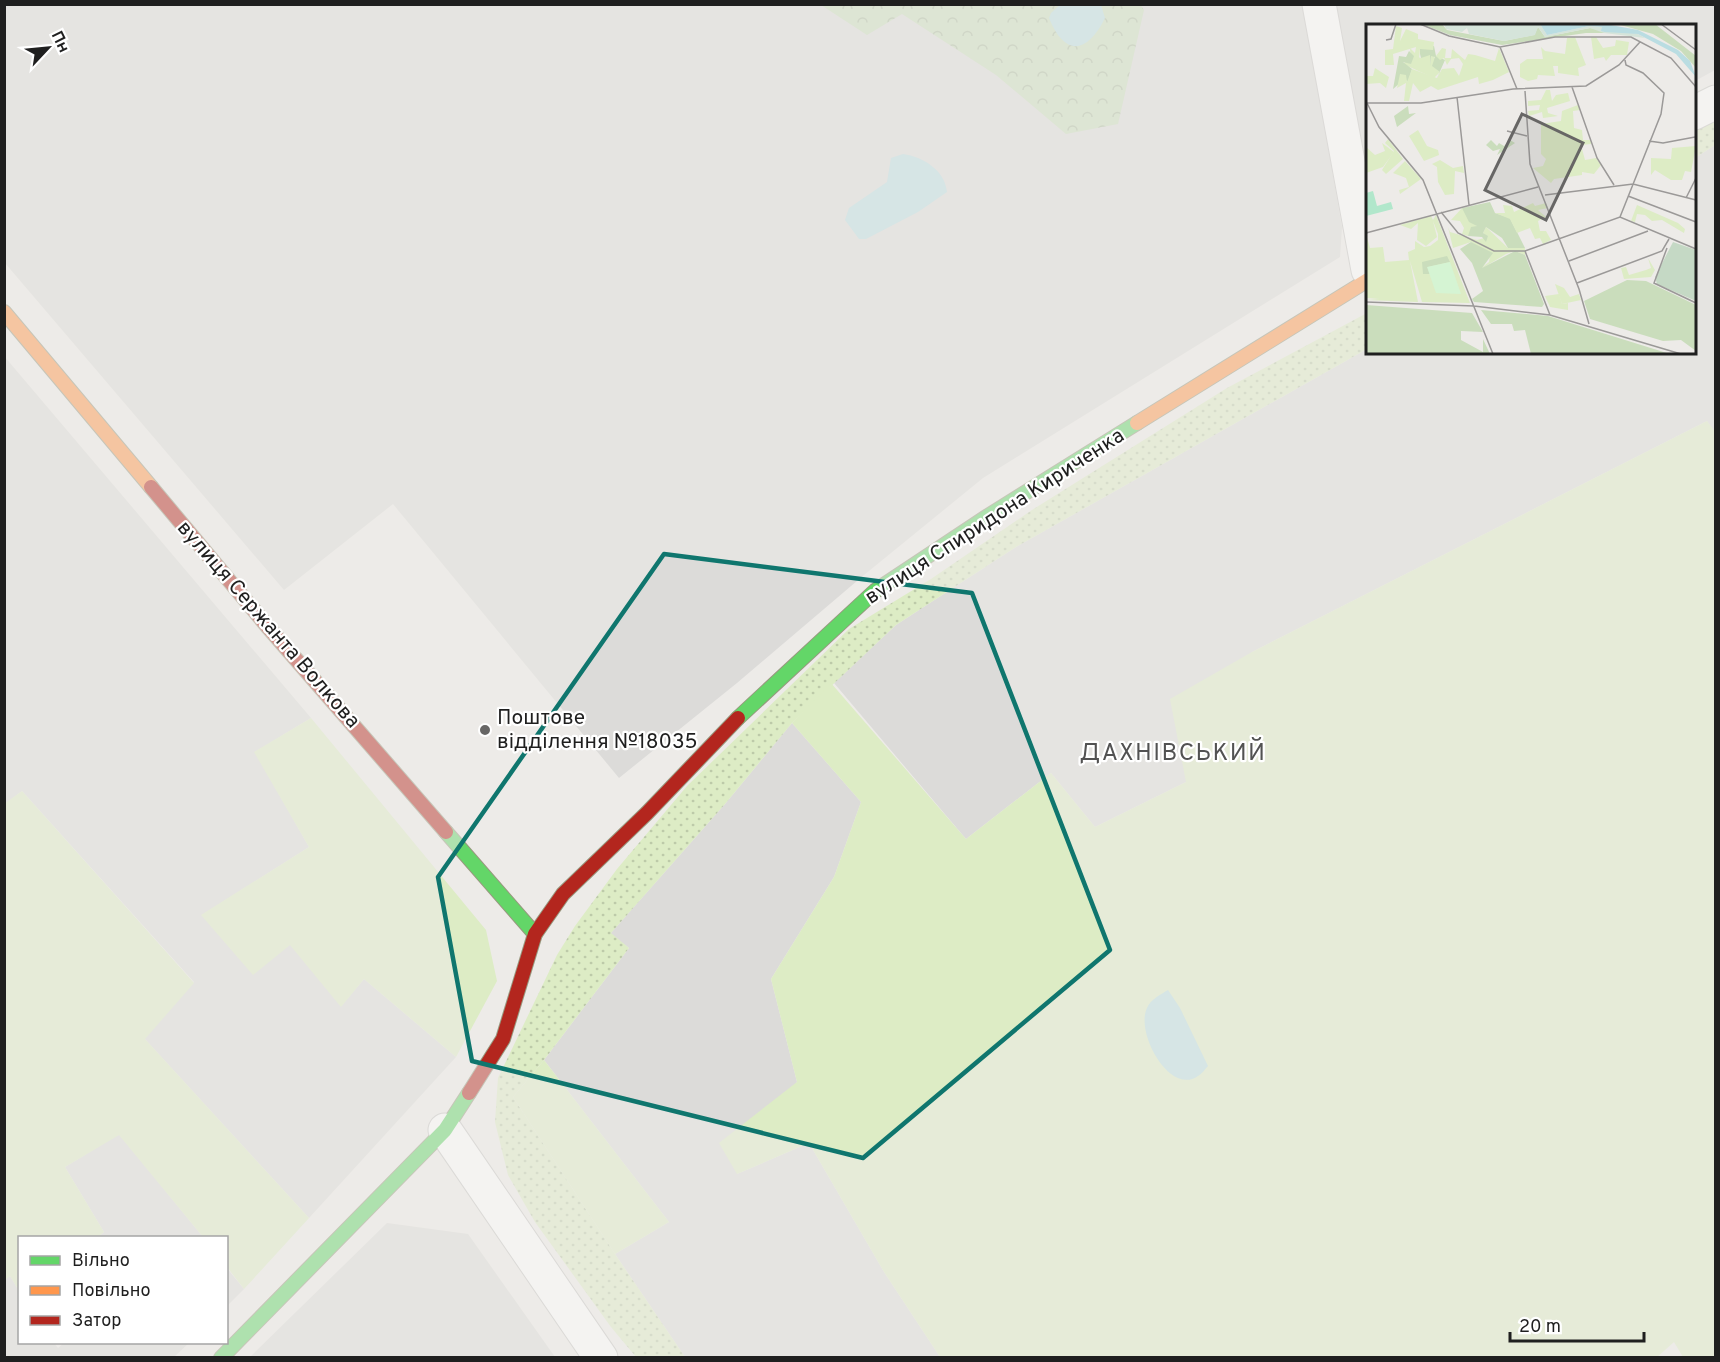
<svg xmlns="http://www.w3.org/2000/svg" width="1720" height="1362" viewBox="0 0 1720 1362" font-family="Overpass,sans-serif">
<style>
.residential{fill:#dcdbd9}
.grass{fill:url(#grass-dots)}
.forest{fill:url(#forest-crowns)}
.garden{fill:#ddecc5}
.water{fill:#badde2}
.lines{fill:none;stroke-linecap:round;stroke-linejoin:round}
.street-casing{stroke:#c6c5c4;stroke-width:35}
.fast-casing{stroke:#98987f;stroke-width:16}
.slow-casing{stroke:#98987f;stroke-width:16}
.jam-casing{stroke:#98987f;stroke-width:16}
.street{stroke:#fcfcfc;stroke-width:33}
.fast{stroke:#63d668;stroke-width:14}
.slow{stroke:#ff974d;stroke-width:14}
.jam{stroke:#b3261e;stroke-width:14}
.marked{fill:none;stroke:#0f766e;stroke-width:4.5;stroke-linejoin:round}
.poi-dot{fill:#676665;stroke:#fff;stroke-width:2}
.labels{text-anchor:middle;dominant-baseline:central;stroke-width:4.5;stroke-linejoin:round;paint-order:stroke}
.street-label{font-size:21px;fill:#1f1f1f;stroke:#fff}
.poi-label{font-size:21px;fill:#1f1f1f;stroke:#fff;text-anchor:start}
.quarter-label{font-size:24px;letter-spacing:1.5px;fill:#525252;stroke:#fff}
.inset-road{fill:none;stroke:#9b9998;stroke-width:1.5}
.view{fill:#676665;fill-opacity:0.15;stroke:#676665;stroke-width:3}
.inset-edge{fill:none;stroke:#1f1f1f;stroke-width:3}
</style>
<defs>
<pattern id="grass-dots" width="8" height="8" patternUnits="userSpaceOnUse" patternTransform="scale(1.5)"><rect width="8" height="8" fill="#ddecc5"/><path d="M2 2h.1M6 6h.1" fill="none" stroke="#bdcaa9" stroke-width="1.8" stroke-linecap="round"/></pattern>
<pattern id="forest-crowns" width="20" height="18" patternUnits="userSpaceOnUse" patternTransform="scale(1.5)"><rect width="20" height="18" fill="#caddbc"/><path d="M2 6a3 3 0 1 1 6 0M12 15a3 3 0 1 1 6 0" fill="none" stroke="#adbda1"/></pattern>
</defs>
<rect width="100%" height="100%" fill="#edebe8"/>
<path class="residential" d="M4 5H1303L1342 227 1340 257 983 478 864 575 737 683 619 778 393 504 284 590 5 263Z
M1328 5H1715V70L1695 81 1694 26H1368L1367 209Z
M1715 145V433L1707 421 1252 652 1186 782 1095 827 1051 773 966 839 834 683 896 625 1016 547 1367 349 1368 352H1694L1695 158Z
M4 356 311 718 255 752 309 847 202 915 290 944 341 1006 364 979 456 1057 309 1218 144 1038 194 982 22 791 5 804Z
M792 723 861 802 834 877 771 979 797 1082 737 1174 809 1143 884 1272 940 1357H685L615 1254 669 1222 544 1060 629 948 610 934 725 804Z
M119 1134 203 1237H98L104 1232 65 1167Z
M387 1223 468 1234 555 1357H250Z
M226 1267 244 1289 227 1306H226Z
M10 1276 19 1291 20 1342 54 1343 58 1348 65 1342 189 1343 174 1357H5L4 1280Z"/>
<path class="grass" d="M1715 117V145L1695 158 1694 128Z
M1367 313V349L1016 547 896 625 792 723 725 804 611 933 629 948 544 1060 513 1097 615 1254 685 1357H636L611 1327 535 1222 508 1175 495 1122 498 1078 557 955 575 926 617 869 687 786 849 629 931 579 1032 510 1227 388Z"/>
<path class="forest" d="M1140 4 1144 10 1118 124 1066 134 996 75 902 14 867 35 821 5Z"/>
<path class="garden" d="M1707 421 1716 433 1715 1357H1683L1674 1342 1656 1358 940 1357 884 1272 809 1143 737 1174 719 1143 797 1082 771 979 834 877 861 802 792 723 831 683 966 839 1051 773 1095 827 1186 782 1170 699 1252 652Z
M311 718 486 930 497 981 456 1057 364 979 341 1007 290 945 253 975 201 915 309 847 254 752Z
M22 791 194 983 145 1039 309 1218 244 1289 227 1267 226 1238 203 1237 119 1135 65 1167 104 1232 98 1237 20 1238 19 1291 10 1276 5 1280 4 804Z
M544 1060 669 1222 615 1254 513 1097Z"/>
<path class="water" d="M1060 5H1101L1105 18C1088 53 1065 58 1049 18L1051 13Z
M903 154C923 157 945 170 947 192L918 212 866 239H859L845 220 849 208 887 182 891 158Z
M1168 990 1180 1008 1208 1066C1205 1069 1202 1074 1198 1076 1170 1096 1135 1033 1147 1008 1151 999 1160 995 1168 990Z"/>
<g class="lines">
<defs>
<path id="street" d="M1319 4 1368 270
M1694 113 1716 102
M445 1130 601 1358"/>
<path id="fast" d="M738 718 875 591 988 516 1137 423
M446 832 535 934
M221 1358 445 1130 469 1093"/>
<path id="slow" d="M4 312 151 487
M1137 423 1368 280"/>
<path id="jam" d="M151 487 268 627 446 832
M469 1093 503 1039 535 934 563 894 647 813 738 718"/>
</defs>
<use href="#street" class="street-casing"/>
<use href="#fast" class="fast-casing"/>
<use href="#slow" class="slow-casing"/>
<use href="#jam" class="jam-casing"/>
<use href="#street" class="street"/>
<use href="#fast" class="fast"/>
<use href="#slow" class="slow"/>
<use href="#jam" class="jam"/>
</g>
<path d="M0 0H1720V1362H0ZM664 554 972 593 1110 950 863 1158 472 1061 438 877Z" fill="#edebe8" fill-opacity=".55" fill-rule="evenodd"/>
<path class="marked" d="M664 554 972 593 1110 950 863 1158 472 1061 438 877Z"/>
<circle class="poi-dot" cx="485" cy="730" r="6"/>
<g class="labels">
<g class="street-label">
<text transform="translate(995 517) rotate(-33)">вулиця Спиридона Кириченка</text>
<text transform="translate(268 625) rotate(49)">вулиця Сержанта Волкова</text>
</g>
<g class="poi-label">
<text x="497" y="718">Поштове<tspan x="497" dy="24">відділення №18035</tspan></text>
</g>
<g class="quarter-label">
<text x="1173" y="754">ДАХНІВСЬКИЙ</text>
</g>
</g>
<g transform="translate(1366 24)">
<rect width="330" height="330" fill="#edebe8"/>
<path d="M44 24 54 34 64 30V41L65 32H68L74 48 68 54 37 40 41 36 45 40ZM22 115 37 135 20 150 16 146 28 127 19 119ZM39 137 55 155 34 170 33 166 43 163 40 154 27 149ZM96 184 111 202 102 212 96 210 98 204 94 197 85 196ZM70 191 104 279 56 278 44 237 52 278 0 276 13 275 0 274V210L4 224 17 223 19 238 43 236 42 228 49 225V217L58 223 64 222 72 216V210L67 197 71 213 60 222 51 216 52 199 45 205 34 201 65 192 67 196ZM82 203 84 208 111 216 122 213 117 209 120 203 142 224H159V231L149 227 140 230 110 248 123 238 124 231 105 218 87 224ZM193 270 196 280 202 279V286L184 283 179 272Z" fill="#ddecc5"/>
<path d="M56 0H76L81 6 138 17 168 11 172 3 179 13 224 4 265 9H220L136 21 84 11ZM251 0H289L330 32V44L315 27 287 10ZM68 22 70 32 79 36 71 54 74 48 66 42 69 33 65 32 64 42V31L55 34 54 30V24ZM43 27 48 32 45 40 37 38 46 45 42 58 34 50V59L27 65 33 32 40 33ZM42 82 43 90 50 89 31 103 28 92ZM125 116 131 122 133 119 138 122 144 116 149 119 131 131 134 125 127 127 120 121ZM124 178 129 189 144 194 159 224H142L136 214 120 203 117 209 122 212 120 218 116 213 102 212 105 203 111 202 103 198 96 184ZM105 218 127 229 116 244 149 227 159 231 178 280 176 283 108 278 106 275 117 267 106 239 94 225ZM81 232 84 238 62 243 64 250H57L56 238ZM261 256 280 257 330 281V327L315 316 297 317 224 295 218 277ZM0 281 106 289 117 308 95 307V316L117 328V315L124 330H0ZM115 286 182 292 304 330H165L159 306 148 307 146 300H125Z" fill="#caddbc"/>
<path d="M78 0H174L181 11 223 2 236 3 239 8H264L272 10 279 14 238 9 224 4 179 13 172 3 169 11 138 17 103 10 101 4 96 8 80 5Z" fill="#d5e4da"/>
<path d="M307 218 330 226V277L291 260 289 253Z" fill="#c5d9c5"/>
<path d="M84 238 95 270 70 269 61 243Z" fill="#d5f4d3"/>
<path d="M30 2 36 4 34 17 40 5 52 10V15L68 18 67 26 54 25 53 35H48L50 23 27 30 28 41H19V26L27 25ZM209 13 220 41 212 44 213 52 192 49V42H187L189 52 172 51 171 55 162 57 154 53V40L161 35H177L175 23 179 27 199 30 201 14ZM225 13H230L237 24 249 22 250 16 263 18 261 31H245L240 37 238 33 228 35ZM76 24 80 25 79 34H85L86 25 99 36 102 30 109 31 129 37 133 24 143 48 127 56 113 60 112 53 72 66 65 62 54 68 47 59 43 77H38L40 59 31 64 34 50 40 51 41 58 46 45 71 54 76 45 88 44 93 52 97 40 93 34 85 35 81 41 78 34 74 36 70 32ZM9 44 23 53 20 64 14 59 0 60V52H7ZM180 66H184L186 77 190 71 202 69 204 77 181 84 182 89 192 92 177 94 176 88 163 92 162 87 173 86 174 81 162 82V77L175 76ZM212 81 214 86 207 87 208 104 216 106 217 116H225V120L215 121 219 136 230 134 235 141 228 150 216 148V151L188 155 185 159 167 144 177 142 180 135 175 130V100L195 97 196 87ZM52 106 61 122 72 126 73 131 58 137 43 112ZM16 119 28 128 17 143 0 149V123L9 131 19 127ZM330 122 325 148 319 147 316 156H305L289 146 285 151V134L305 135 306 124ZM74 136 87 144 97 142 98 149 89 147 88 170 79 171 72 158 71 143 66 140ZM167 179 169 182 180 179 182 184 172 186 180 193 172 197 174 207H180L185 216 177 220 174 214 169 215 164 204 151 209 144 195 129 189H139L137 181 146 182 148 188ZM271 181 312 199 319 205 318 209 296 196 286 197 279 191 271 190 269 198 265 197ZM282 234 289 246 285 253 258 255 255 244 260 243 263 251 280 246 285 244ZM189 260 198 264 204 273 213 270 215 276 196 280Z" fill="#ddecc5"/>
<path d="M7 167 11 182 25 178 27 185 0 192V169Z" fill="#b1e7cb"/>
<path d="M174 0 245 1 272 6 312 26 324 37 330 53 310 30 272 10 239 8 235 7 236 3 223 2 181 11Z" fill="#badde2"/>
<path class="inset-road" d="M54 0 83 12 134 23 189 13H265L305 34 330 63M295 0 330 26M20 16 25 15 30 0M134 23 151 65M206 63 231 134 248 161M159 67 164 140 213 265 223 300M91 73 103 181M0 79H55L147 65 220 62 253 41 274 18M1 79 13 103 57 156 127 330M141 107 161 112M283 117 297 119 329 113M179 171 267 160 330 176M262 172 330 198M320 174 330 154M75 188 92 209 128 227H159L254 193 330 225M254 193 295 90 298 69 277 49 260 41 259 36M0 209 172 163M301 224 288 259 330 279M159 227 184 291M203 237 282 207M211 259 296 227 303 215M0 278 108 282 184 291 315 330"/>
<path class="view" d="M156 90 217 119 180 196 119 166Z"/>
<rect width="330" height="330" class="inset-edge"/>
</g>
<rect width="1720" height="1362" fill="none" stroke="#1f1f1f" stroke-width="12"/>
<rect x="18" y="1236" width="210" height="108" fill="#ffffff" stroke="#a5a5a5" stroke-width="1.5"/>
<rect x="30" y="1256" width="30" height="9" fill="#63d668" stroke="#a5a5a5" stroke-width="1.5"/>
<text x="72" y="1266" font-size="18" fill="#1f1f1f">Вільно</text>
<rect x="30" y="1286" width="30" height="9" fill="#ff974d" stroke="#a5a5a5" stroke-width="1.5"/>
<text x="72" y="1296" font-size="18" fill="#1f1f1f">Повільно</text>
<rect x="30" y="1316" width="30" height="9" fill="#b3261e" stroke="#a5a5a5" stroke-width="1.5"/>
<text x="72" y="1326" font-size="18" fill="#1f1f1f">Затор</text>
<g transform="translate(48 48) rotate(64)" stroke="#ffffff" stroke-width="4.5" paint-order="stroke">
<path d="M0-4.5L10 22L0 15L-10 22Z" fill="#1f1f1f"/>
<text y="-9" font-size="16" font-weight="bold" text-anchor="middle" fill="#1f1f1f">Пн</text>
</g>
<path d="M1510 1332v9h134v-9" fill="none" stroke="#1f1f1f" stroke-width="3"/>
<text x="1519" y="1332" font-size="18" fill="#1f1f1f" stroke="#ffffff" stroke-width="4.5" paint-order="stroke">20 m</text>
</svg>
